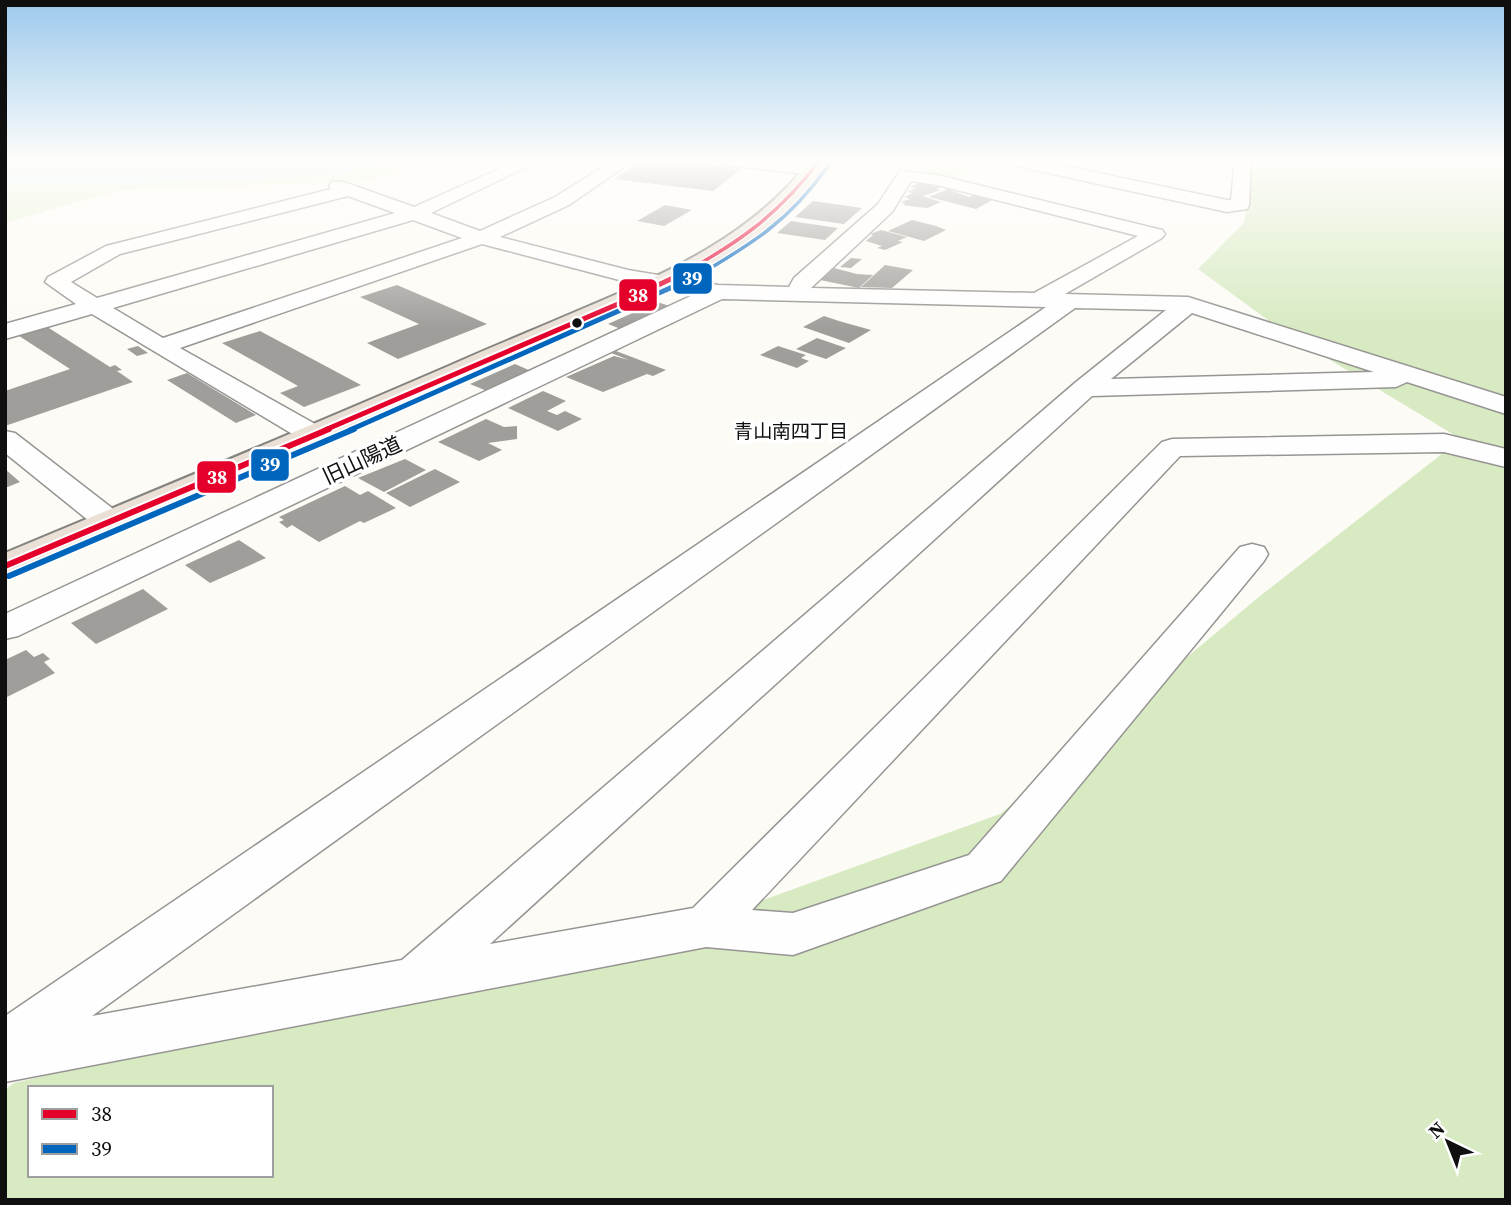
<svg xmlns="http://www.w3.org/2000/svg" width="1511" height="1205" viewBox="0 0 1511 1205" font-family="'Source Serif 4','Noto Sans JP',serif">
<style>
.green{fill:#e6f2d5}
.forest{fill:#d7eac2;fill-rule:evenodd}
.water{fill:#cae8f7}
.building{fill:#a09e9a}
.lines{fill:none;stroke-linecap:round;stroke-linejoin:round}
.street-casing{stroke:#969593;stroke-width:3}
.highway-casing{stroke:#838380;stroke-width:4}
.street{fill:#fffefe;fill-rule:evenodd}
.highway{fill:#eae0d6;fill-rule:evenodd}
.bus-1-far2-casing{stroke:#fff;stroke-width:6}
.bus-1-far1-casing{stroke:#fff;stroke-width:9}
.bus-1-casing{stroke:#fff;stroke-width:10}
.bus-2-far2-casing{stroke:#fff;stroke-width:6}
.bus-2-far1-casing{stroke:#fff;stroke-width:9}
.bus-2-casing{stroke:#fff;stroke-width:10}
.bus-1-far2{stroke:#e4002b;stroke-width:3.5}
.bus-1-far1{stroke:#e4002b;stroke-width:5}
.bus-1{stroke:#e4002b;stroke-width:6}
.bus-2-far2{stroke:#0065bd;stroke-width:3.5}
.bus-2-far1{stroke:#0065bd;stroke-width:5}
.bus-2{stroke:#0065bd;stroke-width:6}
.bus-dot{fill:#0f0f0f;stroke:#fff;stroke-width:2.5}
.labels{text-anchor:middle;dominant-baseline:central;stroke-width:7;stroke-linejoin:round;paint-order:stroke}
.far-neighbourhood-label{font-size:19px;fill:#0f0f0f;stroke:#fff}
.street-label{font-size:21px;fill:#0f0f0f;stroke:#fff}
.line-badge{stroke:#fff;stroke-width:2.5}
.badge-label{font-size:19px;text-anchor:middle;font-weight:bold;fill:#fff}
</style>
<rect width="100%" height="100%" fill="#fcfbf5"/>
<path class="green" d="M5 160H432L364 181 119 190 5 223Z
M897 160H922L969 171 948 181 926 175Z"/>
<path class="forest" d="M1254 160H1506V1200H5V1090L14 1083 684 929 1000 814 1260 596 1461 439 1287 334 1198 269 1244 223ZM30 1088H271V1175H30Z"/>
<path class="water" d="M5 160H390L335 175 293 178 131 183H5Z"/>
<path class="building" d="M655 160H677L743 168 713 191 614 179 643 161Z
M923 181 943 186 936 189 941 190 922 196 941 202 927 208 902 205 906 204 901 202 910 199 904 197 913 193 907 192 916 188 910 187Z
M948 189 969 197 975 194 994 199 976 209 929 197Z
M813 201 862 208 844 224 795 217Z
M665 205 692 210 664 226 637 221Z
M912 220 936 226 946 230 924 241 888 231Z
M791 221 838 228 825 240 777 233Z
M881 230 907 237 898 241 903 242 885 250 877 248 882 246 866 241 873 235 870 234Z
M851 258 862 259 851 268 840 267Z
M885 265 913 270 892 288 861 287Z
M834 268 857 274 873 275 859 288 820 280Z
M397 285 453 309 487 324 398 359 367 343 419 324 360 297Z
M657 302 673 307 621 329 608 324Z
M824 316 839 321 871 330 849 343 803 327Z
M41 323 110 367 115 365 122 370 117 371 133 382 5 426V391L70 369 13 332Z
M260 331 361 385 304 407 280 393 298 386 222 343Z
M817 338 846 348 826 359 796 349Z
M138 346 148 353 137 356 127 349Z
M778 346 806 355 801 358 809 361 797 368 760 355Z
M616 351 666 370 653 376 647 374 603 392 566 377 614 356 629 360 611 353Z
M515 364 531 371 487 391 470 384Z
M187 373 256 415 236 423 167 380Z
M543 391 566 401 547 411 557 415 565 411 582 419 558 431 508 408Z
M486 419 504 427 517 426V439L488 443 502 450 479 461 438 442Z
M405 459 426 470 384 492 358 478Z
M5 469 20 482 5 488Z
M435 469 460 482 410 507 386 493Z
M345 486 360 495 368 491 396 508 364 523 360 521 319 542 292 525 287 528 279 522 284 520 279 517Z
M239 540 266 558 210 583 185 565Z
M143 589 168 609 96 644 71 623Z
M26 650 34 657 43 653 50 659 44 662 55 673 5 698V660Z"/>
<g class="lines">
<defs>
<path id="street" d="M519 160H541L431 213 480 231 555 197 614 160H634L569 205 500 237 628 270 718 285 789 287 794 278 878 204 900 171 937 175 1162 230 1165 234 1162 238 1065 294 1188 297 1506 397V414L1407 382 1396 387 1092 396 490 944 693 908 1162 442 1172 439 1444 434 1506 449V467L1444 452 1180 456 752 910 793 913 969 855 1240 547 1252 544 1264 547 1268 554 1264 561 1001 881 793 955 706 947 5 1082V1016L1046 307 722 299 18 636 5 639V614L695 294 627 282 482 244 180 348 324 429 328 435 324 441 314 443 304 441 92 314 5 339V324L76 304 45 282 48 277 106 246 331 189 329 186 332 182H344L414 207ZM911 181 937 185 1138 236 1034 293 811 288 892 212ZM348 196 395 213 97 298 71 282 120 254ZM413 220 462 238 163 338 113 308ZM1075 308 1166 310 1076 382 402 960 92 1016ZM1192 313 1374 372 1111 379Z
M719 160C739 160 811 157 823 170L814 175 727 165Z
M1003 160H1036L1227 200H1231L1235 160H1251L1249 205 1247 209 1227 212 1011 165Z
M5 431 15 433 121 515 126 522 121 529 110 532 99 529 5 453Z"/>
<path id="highway" d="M810 160H829L806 193 780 219 751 242 685 281 331 439 5 577V553C154 491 303 429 451 365 494 346 538 328 582 309 667 273 753 236 810 160Z"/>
</defs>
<use href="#street" class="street-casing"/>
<use href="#highway" class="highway-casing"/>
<use href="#street" class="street"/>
<use href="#highway" class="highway"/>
<defs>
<path id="bus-1-far2" d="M672 279C734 246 777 217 820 160"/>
<path id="bus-1-far1" d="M325 430 618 304 675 277"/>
<path id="bus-1" d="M5 566 329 429"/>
<path id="bus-2-far2" d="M692 279C750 245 789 222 828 166"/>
<path id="bus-2-far1" d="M350 430 695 277"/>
<path id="bus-2" d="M9 576 354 429"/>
</defs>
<use href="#bus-1-far2" class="bus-1-far2-casing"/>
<use href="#bus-1-far1" class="bus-1-far1-casing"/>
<use href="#bus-1" class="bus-1-casing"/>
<use href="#bus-2-far2" class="bus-2-far2-casing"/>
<use href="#bus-2-far1" class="bus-2-far1-casing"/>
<use href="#bus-2" class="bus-2-casing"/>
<use href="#bus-1-far2" class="bus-1-far2"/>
<use href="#bus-1-far1" class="bus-1-far1"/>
<use href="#bus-1" class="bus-1"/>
<use href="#bus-2-far2" class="bus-2-far2"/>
<use href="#bus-2-far1" class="bus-2-far1"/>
<use href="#bus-2" class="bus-2"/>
</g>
<linearGradient id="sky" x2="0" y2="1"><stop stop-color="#9cc9ee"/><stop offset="0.49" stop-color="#fefdfa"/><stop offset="1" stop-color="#fefdfa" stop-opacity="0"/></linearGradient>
<rect width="1511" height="329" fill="url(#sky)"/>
<circle class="bus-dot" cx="577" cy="323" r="6"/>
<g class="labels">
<g class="far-neighbourhood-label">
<text x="791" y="431">青山南四丁目</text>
</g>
<g class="street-label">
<text transform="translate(362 460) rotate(-25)">旧山陽道</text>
</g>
</g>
<g class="line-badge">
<rect x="672" y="262" width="41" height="33" rx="7" fill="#0065bd"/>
<rect x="618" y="278" width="40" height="34" rx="7" fill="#e4002b"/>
<rect x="250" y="448" width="40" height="34" rx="7" fill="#0065bd"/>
<rect x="196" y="460" width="41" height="34" rx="7" fill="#e4002b"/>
</g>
<g class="badge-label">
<text x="692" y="285">39</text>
<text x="638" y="302">38</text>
<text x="270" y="471">39</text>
<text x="217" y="484">38</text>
</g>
<rect width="1511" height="1205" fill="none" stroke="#0f0f0f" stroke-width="14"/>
<rect x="28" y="1086" width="245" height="91" fill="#ffffff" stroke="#9f9f9f" stroke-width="2"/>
<rect x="42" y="1109" width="35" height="10" fill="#e4002b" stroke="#9f9f9f" stroke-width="2"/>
<text x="91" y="1121" font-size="21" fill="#0f0f0f">38</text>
<rect x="42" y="1144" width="35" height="10" fill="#0065bd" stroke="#9f9f9f" stroke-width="2"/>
<text x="91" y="1156" font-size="21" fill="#0f0f0f">39</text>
<g transform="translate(1448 1142) rotate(317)" stroke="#ffffff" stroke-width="5" paint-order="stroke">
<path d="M0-5L12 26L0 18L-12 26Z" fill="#0f0f0f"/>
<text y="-10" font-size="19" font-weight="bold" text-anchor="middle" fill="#0f0f0f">N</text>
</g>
</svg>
